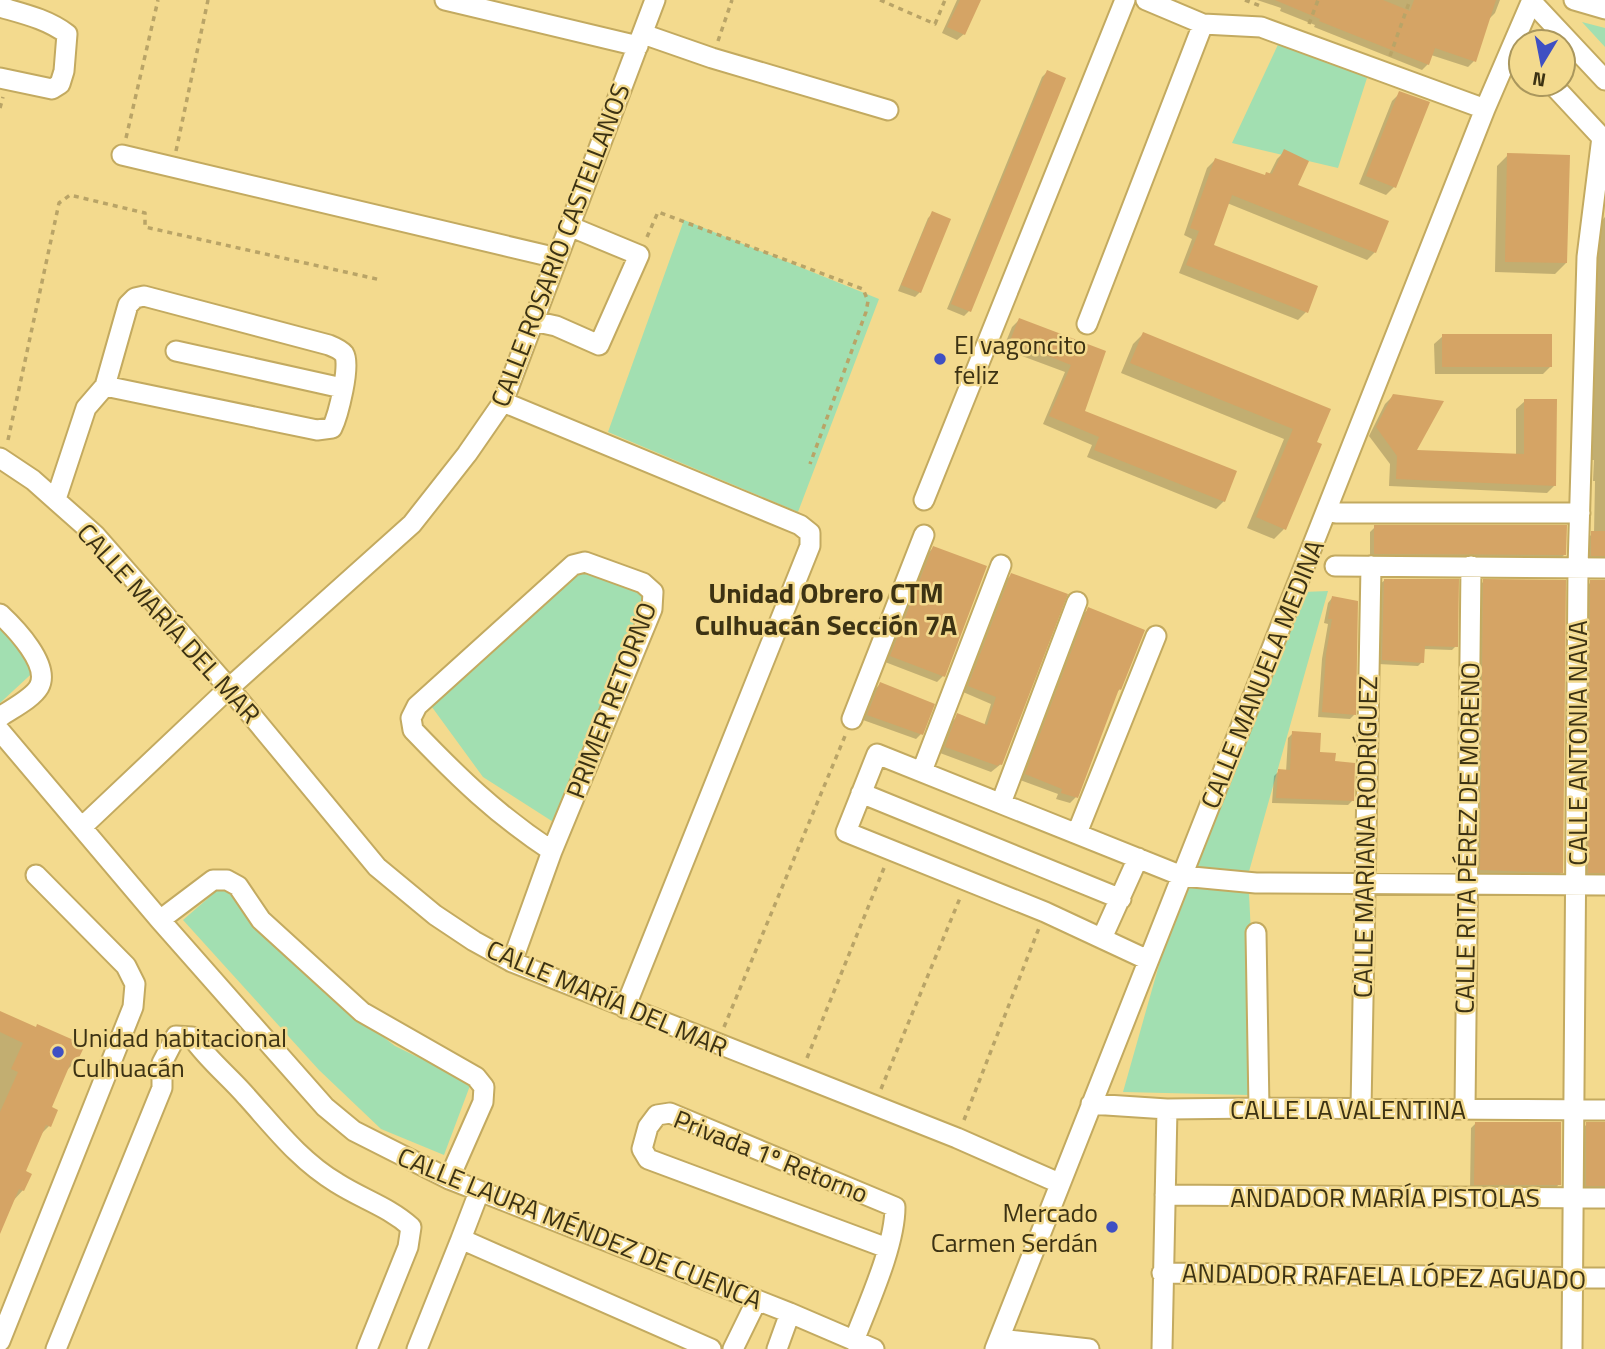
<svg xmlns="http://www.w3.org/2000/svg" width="1605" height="1349" viewBox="0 0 1605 1349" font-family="'Titillium Web',sans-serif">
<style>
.green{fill:#a2dfb1}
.shadow{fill:#0003}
.building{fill:#d5a465}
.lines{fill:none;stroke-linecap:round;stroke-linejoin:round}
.minor-casing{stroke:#c3aa60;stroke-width:23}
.path{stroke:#b9a467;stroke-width:3.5;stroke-dasharray:5 5;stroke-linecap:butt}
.minor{stroke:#fff;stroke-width:19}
.poi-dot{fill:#3f50c3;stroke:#f3da8e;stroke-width:2.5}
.labels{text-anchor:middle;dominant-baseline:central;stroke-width:5;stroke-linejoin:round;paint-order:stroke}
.street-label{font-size:26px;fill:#3c3213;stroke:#f3da8e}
.poi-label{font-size:26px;fill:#3c3213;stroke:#f3da8e;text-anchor:start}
.neighbourhood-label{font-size:28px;font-weight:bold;fill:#3c3213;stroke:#f3da8e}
</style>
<rect width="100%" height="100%" fill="#f3da8e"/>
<path class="green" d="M1582 22 1605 28V47Z
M1282 36 1367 78 1338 168 1232 143Z
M684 220 879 299 798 512 608 432Z
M582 563 652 590 558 825 483 777 429 703Z
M1328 591 1248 875 1251 933 1249 1095 1123 1092 1174 912 1303 592Z
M0 621 41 665 0 703Z
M222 886 317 985 395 1046 471 1083 444 1155 381 1129 319 1070 183 920Z"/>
<path class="shadow" d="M957 0H978L964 34 957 40 942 33Z
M1257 0H1500L1495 13 1489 19 1474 61 1468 67 1431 55 1428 64 1422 70 1314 27 1315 25 1280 11 1281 8Z
M1047 72 969 311 964 316 947 309 1042 77Z
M1400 93 1394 187 1386 195 1359 184 1392 101Z
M1285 151 1296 186 1375 252 1367 260 1227 203 1212 246 1306 312 1298 320 1179 273 1192 239 1184 235 1207 168 1215 160 1264 177 1269 175 1277 159Z
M1508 155 1566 263 1555 274 1495 272 1497 166Z
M933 213 920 292 915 297 898 291 928 218Z
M1605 217V561L1587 560V538L1594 533 1595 481H1593L1594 460H1589L1593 330 1600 222Z
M1019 320 1104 352 1083 412 1224 501 1216 509 1087 457 1092 445 1043 424 1065 372 1003 349 1012 327Z
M1143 334 1328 410 1284 529 1274 539 1247 528 1284 439 1121 373 1133 344Z
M1443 336 1551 366 1543 374H1435L1434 344Z
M1393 396 1414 451 1516 455V409L1525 401 1555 485 1547 493 1389 486 1390 464 1369 436 1385 404Z
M1375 527 1564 555 1559 560 1370 558V532Z
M933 548 943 676 937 682 885 662 927 554Z
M1011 575 1001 764 991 772 940 753 952 722 958 715 984 726 991 704 963 692 1005 581Z
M1385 580 1456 646 1452 650 1423 649 1422 662 1418 666 1378 664 1380 584Z
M1484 581 1562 872 1557 876 1476 873 1479 586Z
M1605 581V878L1584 877 1586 587 1591 582Z
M1332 598 1354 715 1350 719 1318 717 1322 659 1328 624 1324 623 1328 603Z
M1089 609 1120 689 1116 693 1076 797 1070 803 1056 799 1058 794 1020 780 1083 614Z
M880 684 921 734 916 739 863 720 875 689Z
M1293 733 1318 754 1334 763 1353 800 1348 805 1272 803 1274 776 1279 771 1286 772 1288 738Z
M0 1013 76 1061 66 1071 50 1108 49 1126 39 1136 23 1172V1190L13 1201 0 1230Z
M1476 1123 1559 1184 1554 1190 1470 1189 1471 1128Z
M1587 1124H1605V1190H1581L1582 1129Z"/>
<path class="building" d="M960 0H981L965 35 947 27Z
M1275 0H1383L1410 11 1414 0H1496L1476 62 1435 48 1429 65 1319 21 1320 19Z
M1047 70 1066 78 971 312 951 304Z
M1399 91 1430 102 1396 188 1366 176Z
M1284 149 1309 161 1298 185 1389 221 1376 253 1232 195 1214 245 1318 286 1308 313 1186 265 1199 231 1190 228 1215 158 1265 175 1266 172 1272 174Z
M1507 153 1570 155 1567 263 1505 262Z
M932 211 951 219 921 293 901 285Z
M1019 318 1106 351 1085 411 1237 471 1225 502 1094 450 1099 437 1049 416 1071 365 1010 341Z
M1143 332 1331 409 1317 442 1322 444 1286 530 1256 517 1293 429 1130 363Z
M1442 334H1552V367H1442Z
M1393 394 1444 401 1417 450 1524 454V399H1557L1556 486 1396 479 1397 456 1376 427Z
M1374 525H1567L1566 555 1374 554Z
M1591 531H1605V556H1591Z
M933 546 987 566 945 677 890 656Z
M1011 573 1068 594 1002 765 999 764 998 766 945 747 957 713 987 725 996 697 968 686Z
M1384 579H1459L1458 647 1425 646 1424 663 1382 660Z
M1483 579 1566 580 1563 873 1480 870Z
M1590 580H1605V873H1588Z
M1332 596 1358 601 1356 715 1322 712 1326 654 1332 619H1328Z
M1088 607 1145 630 1121 690 1119 689 1078 798 1061 793 1062 789 1025 774Z
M880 682 935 704 923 735 867 715Z
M1292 731 1321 733 1320 752 1336 753 1335 761 1355 763 1354 801 1276 798 1278 769 1290 770Z
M0 1011 36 1027 37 1024 85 1045 77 1062 72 1060 52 1107 58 1110 51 1127 46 1125 26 1171 32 1174 24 1191 19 1189 0 1234V1112L18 1072 11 1069 23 1043 0 1032Z
M1475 1122H1561V1185H1474Z
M1586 1122H1605V1186H1586Z"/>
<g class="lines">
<defs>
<path id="minor" d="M445 0 638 46
M1146 0 1203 24 1261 27 1485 109
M1574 0 1605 9
M1531 1 1605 80
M0 7C24 14 47 19 67 34L64 71 60 84 52 89 0 78
M643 34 712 58 888 110
M1552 84 1605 141
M122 155 557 258
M533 321 556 326 599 345 639 255 569 226
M1087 324 1203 24
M176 351 342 388
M503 402 800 525 810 533V546L625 1008
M0 458 33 480 95 535 229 688 377 867 435 915 474 941 512 962 957 1138 1059 1183
M56 499 86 408 105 386 128 305 135 298 144 296 329 345C334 347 341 350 344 354 351 365 338 416 332 428L317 430 105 386
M924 500 1125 0
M1336 513H1580
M1335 566 1605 568
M0 614C15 628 51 665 39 687 32 699 11 709 0 717
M852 719 924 535
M0 731 160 920 325 1107 354 1131 449 1179 790 1313 874 1349
M922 771 1001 565
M861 793 1121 899
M1001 803 1077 602
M82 827 229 688 412 524 467 454 503 402 655 0
M1077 833 1156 636
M160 920 213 880H227L238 886 261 920 362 1012 476 1077 484 1087 483 1102 449 1179
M1256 933 1259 1108
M1102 938 1138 858
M1148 960 1045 912 846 832 877 754 1182 876 1256 883 1605 885
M512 962 552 851 652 609 653 592 643 583 585 562 573 565 417 706 411 718 413 730C458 777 497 815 552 851
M1091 1104 1167 1109 1259 1108 1605 1110
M1361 1109 1371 566
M1465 1109 1471 566
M1165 1195 1605 1198
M461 1239 479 1192
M1162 1273 1605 1278
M999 1339 1089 1349
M0 1341 133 1007 135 984 126 966 36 875
M854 1341C868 1304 895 1246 895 1207L670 1113 657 1115 648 1127 642 1149 648 1159 887 1248
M56 1349 162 1088V1063L176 1036 192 1037C209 1061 229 1076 247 1097 275 1128 300 1161 337 1183 362 1199 389 1207 411 1227L408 1247 367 1349
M417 1349 461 1239 711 1349
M733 1349 757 1300
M777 1349 790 1313
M995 1349 1485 109 1532 0
M1162 1349 1167 1109
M1572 1349 1578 568 1587 257 1602 137"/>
</defs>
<use href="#minor" class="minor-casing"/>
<path class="path" d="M880 0 935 24 945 0
M1245 0 1263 7
M1309 24 1318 0
M718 41 732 0
M1390 56 1410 0
M0 108 3 97
M126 138 158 0
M176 151 208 0
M647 237 658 212 863 289 868 301 866 312 810 464
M8 440 59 203 70 195 145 213V227L381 280
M724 1027 845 736
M807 1058 884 868
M881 1089 960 898
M964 1120 1039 928"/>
<use href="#minor" class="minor"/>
</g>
<g class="poi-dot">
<circle cx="940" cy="359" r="7"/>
<circle cx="58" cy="1052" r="7"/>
<circle cx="1112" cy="1227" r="7"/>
</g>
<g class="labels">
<g class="street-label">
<text transform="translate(560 245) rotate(-69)">CALLE ROSARIO CASTELLANOS</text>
<text transform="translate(169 623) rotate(48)">CALLE MARÍA DEL MAR</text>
<text transform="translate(1262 674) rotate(-68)">CALLE MANUELA MEDINA</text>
<text transform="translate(611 700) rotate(-69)">PRIMER RETORNO</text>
<text transform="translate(1577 743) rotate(-90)">CALLE ANTONIA NAVA</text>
<text transform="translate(1365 837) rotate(-89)">CALLE MARIANA RODRÍGUEZ</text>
<text transform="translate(1467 838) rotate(-89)">CALLE RITA PÉREZ DE MORENO</text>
<text transform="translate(607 998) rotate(23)">CALLE MARÍA DEL MAR</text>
<text x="1348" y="1109">CALLE LA VALENTINA</text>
<text transform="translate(771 1156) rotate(22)">Privada 1º Retorno</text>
<text x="1385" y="1197">ANDADOR MARÍA PISTOLAS</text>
<text transform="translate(580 1228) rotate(22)">CALLE LAURA MÉNDEZ DE CUENCA</text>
<text transform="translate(1384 1276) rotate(1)">ANDADOR RAFAELA LÓPEZ AGUADO</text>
</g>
<g class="poi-label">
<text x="954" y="344">El vagoncito<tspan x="954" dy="30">feliz</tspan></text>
<text x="72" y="1037">Unidad habitacional<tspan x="72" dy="30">Culhuacán</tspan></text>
<text x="1098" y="1212" text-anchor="end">Mercado<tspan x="1098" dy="30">Carmen Serdán</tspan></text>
</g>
<g class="neighbourhood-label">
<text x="826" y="592">Unidad Obrero CTM<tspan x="826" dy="32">Culhuacán Sección 7A</tspan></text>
</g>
</g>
<g transform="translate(1542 63) rotate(190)"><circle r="33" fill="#f3da8e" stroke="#aa975d" stroke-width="2"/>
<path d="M0-5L12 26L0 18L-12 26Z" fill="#3f50c3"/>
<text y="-10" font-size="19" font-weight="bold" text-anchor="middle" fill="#3c3213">N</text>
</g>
</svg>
